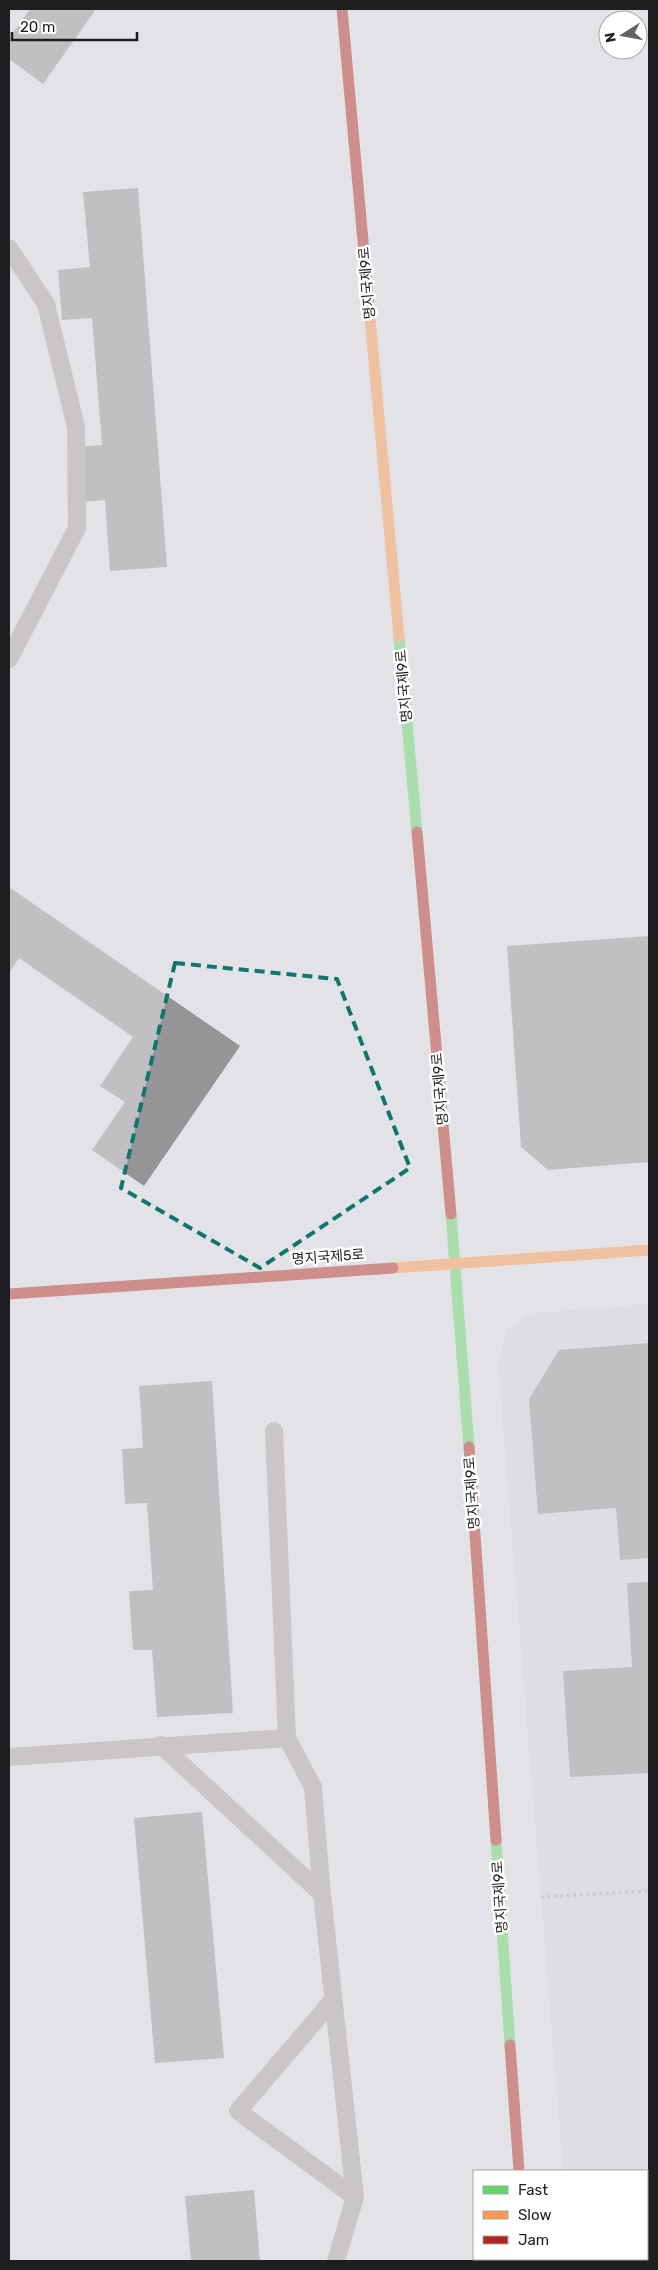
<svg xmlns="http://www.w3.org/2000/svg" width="658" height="2270" viewBox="0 0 658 2270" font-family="Rubik,'Noto Sans KR',sans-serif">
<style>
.built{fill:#d4d4de}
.building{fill:#959598}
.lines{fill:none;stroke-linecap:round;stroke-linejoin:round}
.path{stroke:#a8a5a6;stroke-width:3;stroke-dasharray:2.5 4;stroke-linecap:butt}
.lane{stroke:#aaa2a2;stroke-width:18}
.street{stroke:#aaa2a2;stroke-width:28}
.fast{stroke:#63d668;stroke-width:11}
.slow{stroke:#ff974d;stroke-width:11}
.jam{stroke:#b3261e;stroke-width:11}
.marked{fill:none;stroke:#0f766e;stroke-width:4;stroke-dasharray:10 6;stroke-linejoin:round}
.labels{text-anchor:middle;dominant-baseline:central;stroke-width:5;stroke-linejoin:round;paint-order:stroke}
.street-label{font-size:14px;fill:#1e1e20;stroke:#fff}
</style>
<rect width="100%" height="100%" fill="#e3e3e7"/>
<path class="built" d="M649 1304V2261H571L570 2259H647V2171H563L498 1365 506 1330 532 1313Z"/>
<path class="building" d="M30 9H96L43 84 9 59V39Z
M138 188 167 567 110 571 105 500 81 502 77 447 102 445 92 318 62 320 58 270 90 267 83 192Z
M9 887 240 1046 144 1186 92 1150 125 1102 100 1086 133 1037 19 958 9 973Z
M649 936V1162L548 1170 521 1147 507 946Z
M649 1343V1558L620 1560 616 1508 538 1514 529 1399 559 1350Z
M212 1381 233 1713 157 1717 152 1650H133L129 1591 153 1590 147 1503 125 1504 122 1449 143 1448 139 1386Z
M649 1582V1773L570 1777 563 1671 632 1667 627 1583Z
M202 1812 224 2058 155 2063 134 1818Z
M254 2190 260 2261H191L185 2196Z"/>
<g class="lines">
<path class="path" d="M541 1897 649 1891"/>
<path class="lane" d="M9 248 46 304 76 427 77 528 9 659
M274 1431 287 1738 313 1787 322 1894 355 2197 336 2261
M161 1745 322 1894
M9 1757 287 1738
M333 2000 238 2111 355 2197"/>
<path class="street" d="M525 2259V2261"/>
<path class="fast" d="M399 637 417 832
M451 1214 469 1447
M496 1840 510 2045"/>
<path class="slow" d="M369 307 399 637
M393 1268 649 1250"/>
<path class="jam" d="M342 9 369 307
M417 832 451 1214
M9 1294 393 1268
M469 1447 496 1840
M510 2045 519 2171"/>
</g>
<path d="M0 0H658V2270H0ZM175 963 337 979 410 1168 260 1268 121 1188Z" fill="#e3e3e7" fill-opacity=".55" fill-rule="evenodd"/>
<path class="marked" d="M175 963 337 979 410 1168 260 1268 121 1188Z"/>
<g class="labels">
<g class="street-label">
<text transform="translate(367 283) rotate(-95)">명지국제9로</text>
<text transform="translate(404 686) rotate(-95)">명지국제9로</text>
<text transform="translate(440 1089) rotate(-95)">명지국제9로</text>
<text transform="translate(328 1257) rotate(-4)">명지국제5로</text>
<text transform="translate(472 1493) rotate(-94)">명지국제9로</text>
<text transform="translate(500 1897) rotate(-94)">명지국제9로</text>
</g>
</g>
<rect width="658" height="2270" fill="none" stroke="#1e1e20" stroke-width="20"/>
<rect x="473" y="2170" width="175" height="90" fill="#ffffff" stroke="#a5a5a6"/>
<rect x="483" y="2186" width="25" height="8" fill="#63d668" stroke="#a5a5a6"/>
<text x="518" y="2195" font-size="15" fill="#1e1e20">Fast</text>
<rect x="483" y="2211" width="25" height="8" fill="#ff974d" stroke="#a5a5a6"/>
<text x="518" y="2220" font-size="15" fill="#1e1e20">Slow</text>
<rect x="483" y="2236" width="25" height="8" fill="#b3261e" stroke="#a5a5a6"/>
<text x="518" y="2245" font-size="15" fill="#1e1e20">Jam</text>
<g transform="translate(623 35) rotate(259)"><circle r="24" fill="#ffffff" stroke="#a5a5a6"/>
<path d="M0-4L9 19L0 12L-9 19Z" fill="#636366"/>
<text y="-8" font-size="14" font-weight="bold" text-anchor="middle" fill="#1e1e20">N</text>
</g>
<path d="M12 32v8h125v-8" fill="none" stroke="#1e1e20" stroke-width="2.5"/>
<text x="20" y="32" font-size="15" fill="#1e1e20" stroke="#ffffff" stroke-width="4" paint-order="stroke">20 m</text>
</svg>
